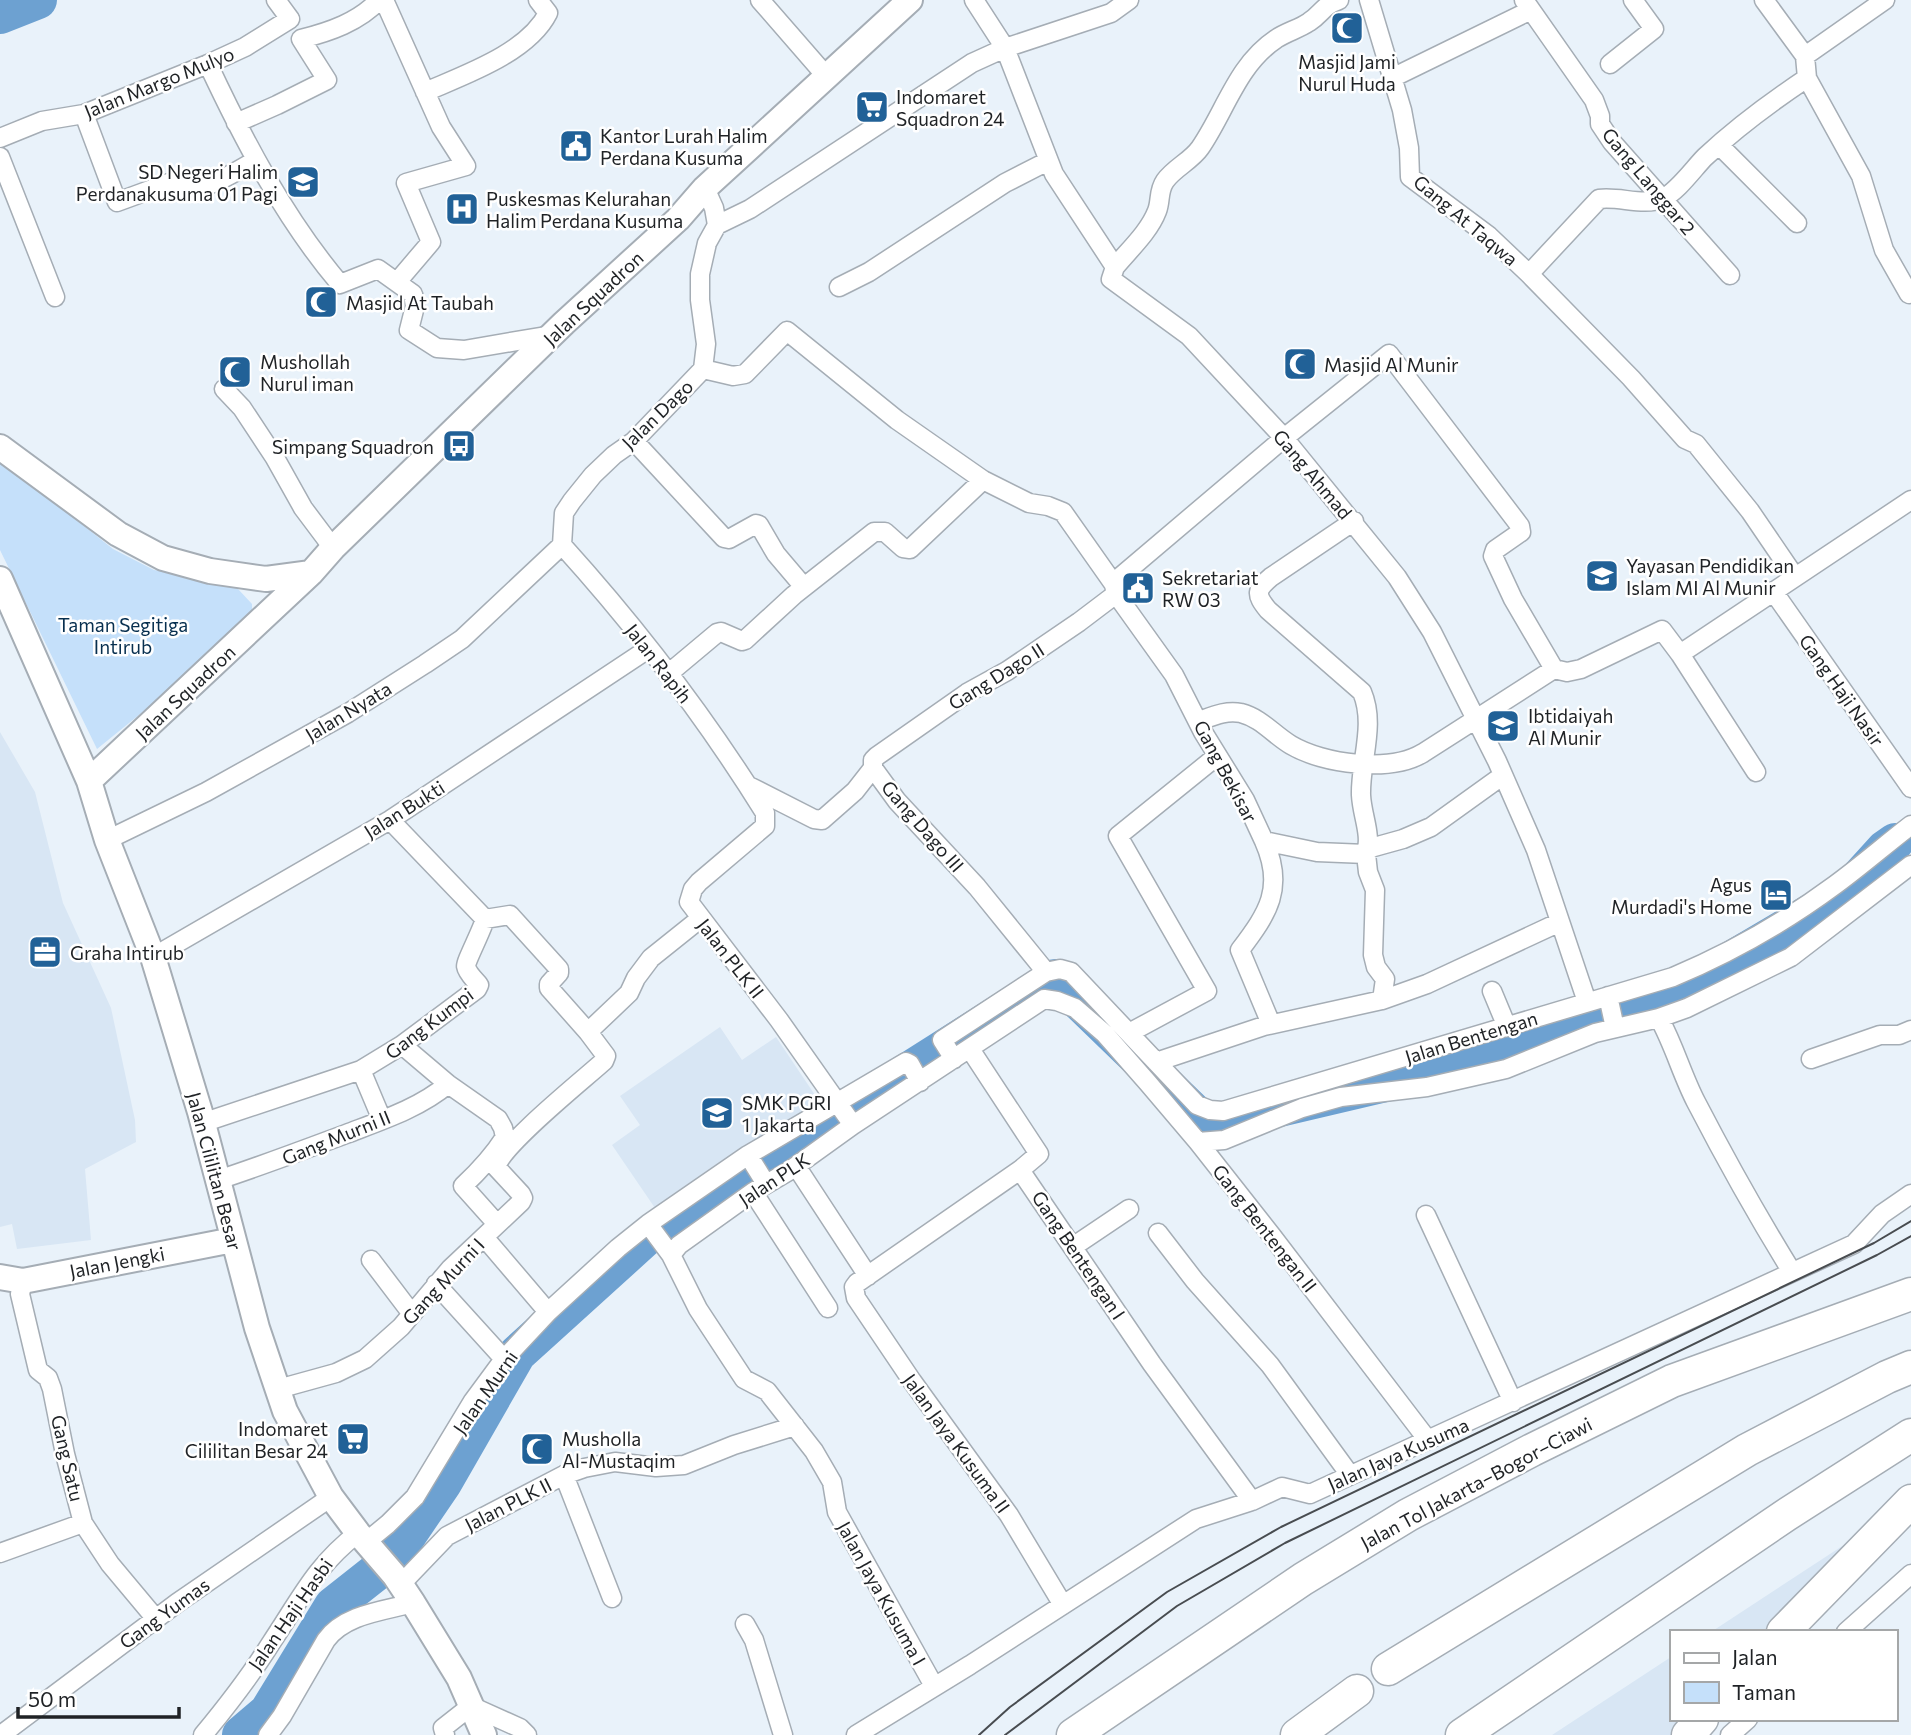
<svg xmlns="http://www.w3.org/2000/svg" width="1911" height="1735" viewBox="0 0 1911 1735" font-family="Commissioner,sans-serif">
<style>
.built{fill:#d8e6f4}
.green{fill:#c5e0fa}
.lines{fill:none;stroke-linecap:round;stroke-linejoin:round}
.river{stroke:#6da1d1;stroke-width:38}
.street-casing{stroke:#a5adb5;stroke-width:21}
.secondary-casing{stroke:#a5adb5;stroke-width:28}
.highway-casing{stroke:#a5adb5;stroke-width:35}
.street{stroke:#fff;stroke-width:18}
.secondary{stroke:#fff;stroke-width:24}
.highway{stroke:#fff;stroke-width:32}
.tram{stroke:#484c50;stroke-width:2}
.labels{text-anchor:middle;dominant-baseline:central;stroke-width:5;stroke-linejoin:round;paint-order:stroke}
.poi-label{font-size:19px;fill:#1f2225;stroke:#fff;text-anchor:start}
.street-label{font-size:19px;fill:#1f2225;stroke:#fff}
.park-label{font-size:19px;fill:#072f4f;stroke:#fff}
</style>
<rect width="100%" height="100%" fill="#e9f2fa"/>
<path class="built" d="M0 732 35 792 63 903 111 1008 135 1120 136 1142 85 1169 91 1240 17 1249 12 1224 0 1227Z
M720 1027 742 1060 776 1037 819 1101 657 1211 612 1145 640 1125 620 1096Z
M1911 1501 1804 1632H1711Z
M1671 1657V1719H1721L1706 1735H1552Z"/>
<path class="green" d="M0 459 113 549 154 570 214 579 238 589 252 604V620L198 667 97 749 0 550Z"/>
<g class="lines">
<path class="river" d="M0 15 38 0
M241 1735 268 1712 333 1606 390 1561 443 1483 517 1354 645 1238 1055 978 1207 1125 1411 1077 1583 1027 1707 974 1846 892 1885 849 1895 842"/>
<defs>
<path id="street" d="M384 0 441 127 466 166 406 183 431 242 397 282
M760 0 827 77
M974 0 1005 48 1054 174 1115 267 1111 279 1189 336 1284 438 1397 577 1432 632 1497 761 1536 850 1587 1002
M1369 0 1402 110 1409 148 1410 177 1489 236 1529 274 1599 199C1620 196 1644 207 1663 198 1677 192 1694 168 1705 157 1737 127 1771 102 1807 78
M1524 0 1594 100 1600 116V124L1612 142 1730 275
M1764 0 1805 56
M1805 56 1807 78 1861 176 1884 250 1909 294
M1805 56 1885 0
M208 64C244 141 285 219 340 284L378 269 413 294 415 306 409 330 437 348 464 350 552 335
M1610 64 1654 29 1633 0
M1394 77 1531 10
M425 92C464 75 528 53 548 13L538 0
M84 114 117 202 177 180 188 192C213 185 233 174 256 160
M236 123 277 105 327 80 301 39C329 32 359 22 379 0
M0 138 42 121 84 114 208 64 245 47 290 19 276 0
M1719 145 1797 223
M0 157 55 297
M717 225 750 209 972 63 1005 48 1111 13 1129 0
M1115 267C1129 250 1149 232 1157 211 1161 201 1158 191 1165 181 1174 168 1191 161 1200 148 1225 112 1237 65 1276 39 1286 32 1299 29 1309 22 1322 14 1322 6 1339 0
M1529 274 1631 378 1685 439 1696 444 1750 511 1795 577
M839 287 869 272 1005 183 1048 161
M703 369 733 376 745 374 787 331 897 420 983 480 1029 503 1048 506 1063 512 1113 583 1284 438 1389 354 1520 526 1521 532 1495 550 1493 556 1513 599 1554 669 1567 672 1581 669 1662 630 1680 654 1911 500
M224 389 242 408 275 458 303 508 333 548
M634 441 724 538 729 539 756 524 759 525 776 554 804 587
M1354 521 1271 577C1256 590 1255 594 1268 610L1362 692C1376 725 1360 761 1361 795 1362 816 1372 834 1366 854
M562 545C637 628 706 718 765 813V826L699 882 693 889 689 902 779 1020 853 1125
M562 545 564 513 572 501 593 475 614 455 634 441 703 369 706 344 700 300V274L707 243 717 225 714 208 705 188
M1773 591 1911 788
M1116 594 1174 675 1203 732 1245 800 1264 841 1317 852 1366 854 1368 872 1375 890 1373 955 1376 967 1385 979 1382 1000 1264 1026 1156 1062
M1680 654 1756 772
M668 674 717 633 721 632 742 641 745 640 794 595 874 532H885L903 548 910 549 983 480
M1199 721C1213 716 1226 710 1241 713 1261 718 1274 735 1291 745 1323 764 1390 773 1423 753L1554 669
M873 768V760L877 756 967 693 1007 671 1079 622 1116 594 1114 585
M751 787 814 819 822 820 855 791 873 768 897 801 977 887 1046 972
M390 820 485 919 510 915 559 969V973L549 984V988L588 1032
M107 840 206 792 348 713 425 664 462 639 562 545
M1264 841C1285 888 1268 913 1240 950L1271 1024
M1367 849 1403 839 1431 827 1502 776
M153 957 390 820 648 649
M1492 991 1507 1027
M1608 996 1615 1028
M1382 1000 1427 984 1560 922
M1659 1018C1674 1045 1682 1075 1696 1102 1726 1160 1758 1217 1792 1272
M1129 1033 1207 991 1118 836 1217 756
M402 1045 448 1084 498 1119 503 1128 505 1137C493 1156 480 1170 463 1186L497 1224
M970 1049 1039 1154 1020 1170
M954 1059 942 1040 1046 972 1060 969 1071 972 1197 1105 1210 1110 1223 1111 1673 977C1730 953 1785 922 1835 885 1861 866 1885 845 1911 825
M1811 1059 1880 1035H1899L1911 1030
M382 1120 361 1070 402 1045 477 989 479 985C475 980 467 973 466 966 465 963 483 928 485 919
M202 1123 361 1070
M1198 1142 1224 1140 1302 1108 1341 1097 1427 1087 1506 1069 1595 1033 1659 1018 1687 1008 1791 957 1911 865
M748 1155 766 1184
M796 1166 868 1276
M218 1180C261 1166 303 1150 346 1134 380 1121 420 1108 448 1084
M753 1192 828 1308
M1426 1215 1513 1402
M648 1224 671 1255
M1158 1233 1195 1281 1270 1365 1350 1475
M484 1237 548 1312
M1074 1246 1129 1209
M371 1260 412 1314
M23 1281 20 1294 38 1370 48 1378 52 1389 65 1454 83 1523 110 1564 156 1619
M436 1284 504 1359
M278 1389 336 1373 365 1359 401 1327 450 1269 521 1202 523 1198 521 1194 496 1167C503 1144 583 1080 604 1061L606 1056 588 1032 629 993 636 978 651 958 701 918
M564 1475 612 1598
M366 1542 388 1524 415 1497 473 1401 504 1359 548 1312 618 1248 648 1224 748 1155 906 1062 910 1064 920 1082
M0 1553 83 1523
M401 1584 447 1536 564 1475 584 1468 615 1462 656 1467 684 1465 734 1445 795 1426
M1063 1605 1009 1515 912 1381 856 1298 854 1287 857 1283 1020 1170 1152 1364 1252 1501
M745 1624 754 1640 783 1735
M1846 1632 1911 1574
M934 1686 837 1512 832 1482 814 1451 767 1391 744 1379 698 1309 671 1255 679 1245 753 1192 789 1171 853 1125 1044 999 1057 1001 1075 1008 1105 1034 1148 1083 1198 1142 1272 1236 1427 1439
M1 1735 177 1603 331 1497
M203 1735C227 1706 251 1675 271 1643 300 1600 315 1566 358 1533
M268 1735 282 1716 326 1640C345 1614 384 1611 413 1603
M445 1735 443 1728 471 1706 520 1728 527 1735
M856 1735 970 1665 1196 1519 1252 1501 1282 1487 1310 1494 1854 1244 1882 1214 1911 1194
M1730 1735 1748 1719"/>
<path id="secondary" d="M0 447 118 534 163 558 210 571 266 579 311 573
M0 579 89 781 107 840 153 957 200 1112 257 1328 285 1411 331 1497 358 1533 395 1576 413 1603 459 1678 484 1735
M89 781 311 573 333 548 564 323 678 219 705 188 910 0
M0 1277 23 1281 233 1240"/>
<path id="highway" d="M1783 1632 1911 1501
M1388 1669 1747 1450 1887 1377 1911 1367
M1073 1735 1303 1579 1408 1515 1532 1450 1672 1381 1911 1294
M1297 1735 1357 1691
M1462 1735 1786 1515 1911 1435
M1688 1735 1702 1719"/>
</defs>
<use href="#street" class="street-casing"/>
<use href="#secondary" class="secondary-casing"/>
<use href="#highway" class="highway-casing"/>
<use href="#street" class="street"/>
<use href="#secondary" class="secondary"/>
<use href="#highway" class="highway"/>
<path class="tram" d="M979 1735 1010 1707 1167 1592 1281 1527 1874 1243 1911 1221
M1005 1735 1177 1606 1285 1543 1877 1255 1911 1236"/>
</g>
<defs>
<symbol id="mosque-square" viewBox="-11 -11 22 22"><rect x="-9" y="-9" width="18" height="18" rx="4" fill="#216197" stroke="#fff"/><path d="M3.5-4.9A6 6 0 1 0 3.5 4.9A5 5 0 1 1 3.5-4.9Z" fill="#fff"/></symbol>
<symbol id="supermarket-square" viewBox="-11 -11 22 22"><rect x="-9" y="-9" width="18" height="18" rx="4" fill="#216197" stroke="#fff"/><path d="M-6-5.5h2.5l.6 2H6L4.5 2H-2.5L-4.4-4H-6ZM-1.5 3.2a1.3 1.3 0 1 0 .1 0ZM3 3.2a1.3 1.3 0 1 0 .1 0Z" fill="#fff"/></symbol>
<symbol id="civic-square" viewBox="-11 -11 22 22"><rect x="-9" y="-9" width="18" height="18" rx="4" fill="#216197" stroke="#fff"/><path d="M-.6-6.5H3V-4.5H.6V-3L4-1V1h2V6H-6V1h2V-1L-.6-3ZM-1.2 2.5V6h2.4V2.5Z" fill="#fff"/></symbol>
<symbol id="school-square" viewBox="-11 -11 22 22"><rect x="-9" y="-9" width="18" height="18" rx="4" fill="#216197" stroke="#fff"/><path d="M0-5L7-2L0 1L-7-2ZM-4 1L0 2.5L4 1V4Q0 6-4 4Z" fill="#fff"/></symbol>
<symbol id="hospital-square" viewBox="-11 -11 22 22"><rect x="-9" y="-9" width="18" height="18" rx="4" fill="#216197" stroke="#fff"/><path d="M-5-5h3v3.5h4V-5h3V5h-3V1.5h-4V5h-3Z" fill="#fff"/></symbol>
<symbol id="bus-square" viewBox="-11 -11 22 22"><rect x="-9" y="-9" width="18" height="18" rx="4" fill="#216197" stroke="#fff"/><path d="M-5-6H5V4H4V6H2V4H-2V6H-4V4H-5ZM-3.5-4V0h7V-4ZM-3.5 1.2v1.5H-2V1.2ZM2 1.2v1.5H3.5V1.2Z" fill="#fff"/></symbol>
<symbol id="hotel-square" viewBox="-11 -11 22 22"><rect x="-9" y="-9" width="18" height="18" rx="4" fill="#216197" stroke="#fff"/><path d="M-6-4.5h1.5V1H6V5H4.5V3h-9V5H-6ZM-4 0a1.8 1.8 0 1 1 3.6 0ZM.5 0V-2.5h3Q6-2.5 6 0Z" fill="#fff"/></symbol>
<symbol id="office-square" viewBox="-11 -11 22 22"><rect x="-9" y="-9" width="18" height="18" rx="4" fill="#216197" stroke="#fff"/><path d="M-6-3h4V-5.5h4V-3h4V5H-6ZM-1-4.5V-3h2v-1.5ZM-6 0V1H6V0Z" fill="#fff"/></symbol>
</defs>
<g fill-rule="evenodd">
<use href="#mosque-square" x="1328" y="9" width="38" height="38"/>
<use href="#supermarket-square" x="853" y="88" width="38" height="38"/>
<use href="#civic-square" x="557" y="127" width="38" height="38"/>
<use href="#school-square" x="284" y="163" width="38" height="38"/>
<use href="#hospital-square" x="443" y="190" width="38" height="38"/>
<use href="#mosque-square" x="302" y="283" width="38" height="38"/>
<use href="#mosque-square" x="1281" y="345" width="38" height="38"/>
<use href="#mosque-square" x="216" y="353" width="38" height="38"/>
<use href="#bus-square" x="440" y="427" width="38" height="38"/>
<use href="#school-square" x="1583" y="557" width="38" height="38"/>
<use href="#civic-square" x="1119" y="569" width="38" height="38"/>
<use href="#school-square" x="1484" y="707" width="38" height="38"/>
<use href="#hotel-square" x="1757" y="876" width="38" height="38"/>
<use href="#office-square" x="26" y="933" width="38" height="38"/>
<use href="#school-square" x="698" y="1094" width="38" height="38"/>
<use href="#supermarket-square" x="334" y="1420" width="38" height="38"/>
<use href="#mosque-square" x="518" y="1430" width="38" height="38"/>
</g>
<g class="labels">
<g class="poi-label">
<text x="1347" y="61" text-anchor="middle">Masjid Jami<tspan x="1347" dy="22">Nurul Huda</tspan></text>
<text x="896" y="96">Indomaret<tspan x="896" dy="22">Squadron 24</tspan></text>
<text x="600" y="135">Kantor Lurah Halim<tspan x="600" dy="22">Perdana Kusuma</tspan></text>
<text x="278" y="171" text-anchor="end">SD Negeri Halim<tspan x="278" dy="22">Perdanakusuma 01 Pagi</tspan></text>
<text x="486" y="198">Puskesmas Kelurahan<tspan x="486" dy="22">Halim Perdana Kusuma</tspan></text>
<text x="346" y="302">Masjid At Taubah</text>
<text x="260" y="361">Mushollah<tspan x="260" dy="22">Nurul iman</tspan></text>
<text x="1324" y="364">Masjid Al Munir</text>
<text x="434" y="446" text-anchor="end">Simpang Squadron</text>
<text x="1626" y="565">Yayasan Pendidikan<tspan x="1626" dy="22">Islam MI Al Munir</tspan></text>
<text x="1162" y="577">Sekretariat<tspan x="1162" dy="22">RW 03</tspan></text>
<text x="1528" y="715">Ibtidaiyah<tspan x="1528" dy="22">Al Munir</tspan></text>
<text x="1752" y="884" text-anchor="end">Agus<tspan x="1752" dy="22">Murdadi's Home</tspan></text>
<text x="70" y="952">Graha Intirub</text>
<text x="742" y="1102">SMK PGRI<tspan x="742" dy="22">1 Jakarta</tspan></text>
<text x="328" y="1428" text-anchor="end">Indomaret<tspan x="328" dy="22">Cililitan Besar 24</tspan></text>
<text x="562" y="1438">Musholla<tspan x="562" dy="22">Al-Mustaqim</tspan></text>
</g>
<g class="street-label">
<text transform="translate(159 82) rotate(-22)">Jalan Margo Mulyo</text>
<text transform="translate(1649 181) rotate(50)">Gang Langgar 2</text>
<text transform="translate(1466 220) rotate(40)">Gang At Taqwa</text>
<text transform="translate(593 298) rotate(-43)">Jalan Squadron</text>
<text transform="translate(657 414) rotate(-44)">Jalan Dago</text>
<text transform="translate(1313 474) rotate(50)">Gang Ahmad</text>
<text transform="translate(659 663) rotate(52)">Jalan Rapih</text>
<text transform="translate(996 676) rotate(-32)">Gang Dago II</text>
<text transform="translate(1842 690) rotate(55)">Gang Haji Nasir</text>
<text transform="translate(185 692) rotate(-43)">Jalan Squadron</text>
<text transform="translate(348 711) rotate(-31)">Jalan Nyata</text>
<text transform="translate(1226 771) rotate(62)">Gang Bekisar</text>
<text transform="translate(404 809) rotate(-32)">Jalan Bukti</text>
<text transform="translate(923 826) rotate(49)">Gang Dago III</text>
<text transform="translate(731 958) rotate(52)">Jalan PLK II</text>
<text transform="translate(429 1023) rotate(-37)">Gang Kumpi</text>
<text transform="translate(1471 1037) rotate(-17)">Jalan Bentengan</text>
<text transform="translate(336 1137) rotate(-22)">Gang Murni II</text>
<text transform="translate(215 1171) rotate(75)">Jalan Cililitan Besar</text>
<text transform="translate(774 1179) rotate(-33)">Jalan PLK</text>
<text transform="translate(1265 1228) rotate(52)">Gang Bentengan II</text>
<text transform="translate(1079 1255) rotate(56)">Gang Bentengan I</text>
<text transform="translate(117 1262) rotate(-11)">Jalan Jengki</text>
<text transform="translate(443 1281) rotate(-47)">Gang Murni I</text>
<text transform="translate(485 1392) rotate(-55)">Jalan Murni</text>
<text transform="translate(957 1443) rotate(54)">Jalan Jaya Kusuma II</text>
<text transform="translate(1398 1454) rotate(-24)">Jalan Jaya Kusuma</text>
<text transform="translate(68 1458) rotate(77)">Gang Satu</text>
<text transform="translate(1476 1483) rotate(-28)">Jalan Tol Jakarta–Bogor–Ciawi</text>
<text transform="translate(508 1504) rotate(-27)">Jalan PLK II</text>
<text transform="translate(882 1593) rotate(61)">Jalan Jaya Kusuma I</text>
<text transform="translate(164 1613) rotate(-36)">Gang Yumas</text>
<text transform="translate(290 1614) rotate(-55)">Jalan Haji Hasbi</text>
</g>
<g class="park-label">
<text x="123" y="624">Taman Segitiga<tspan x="123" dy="22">Intirub</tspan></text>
</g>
</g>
<rect x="1670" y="1630" width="228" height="91" fill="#ffffff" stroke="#a5a7a8" stroke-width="2"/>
<rect x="1684" y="1653" width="35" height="10" fill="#ffffff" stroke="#a5a7a8" stroke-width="2"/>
<text x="1732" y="1665" font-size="21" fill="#1f2225">Jalan</text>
<rect x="1684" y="1682" width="35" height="21" fill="#c5e0fa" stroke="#a5a7a8" stroke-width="2"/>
<text x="1732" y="1700" font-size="21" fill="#1f2225">Taman</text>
<path d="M18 1707v10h161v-10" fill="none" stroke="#1f2225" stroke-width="3.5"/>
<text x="28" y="1707" font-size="21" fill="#1f2225" stroke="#ffffff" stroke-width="5" paint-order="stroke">50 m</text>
</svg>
